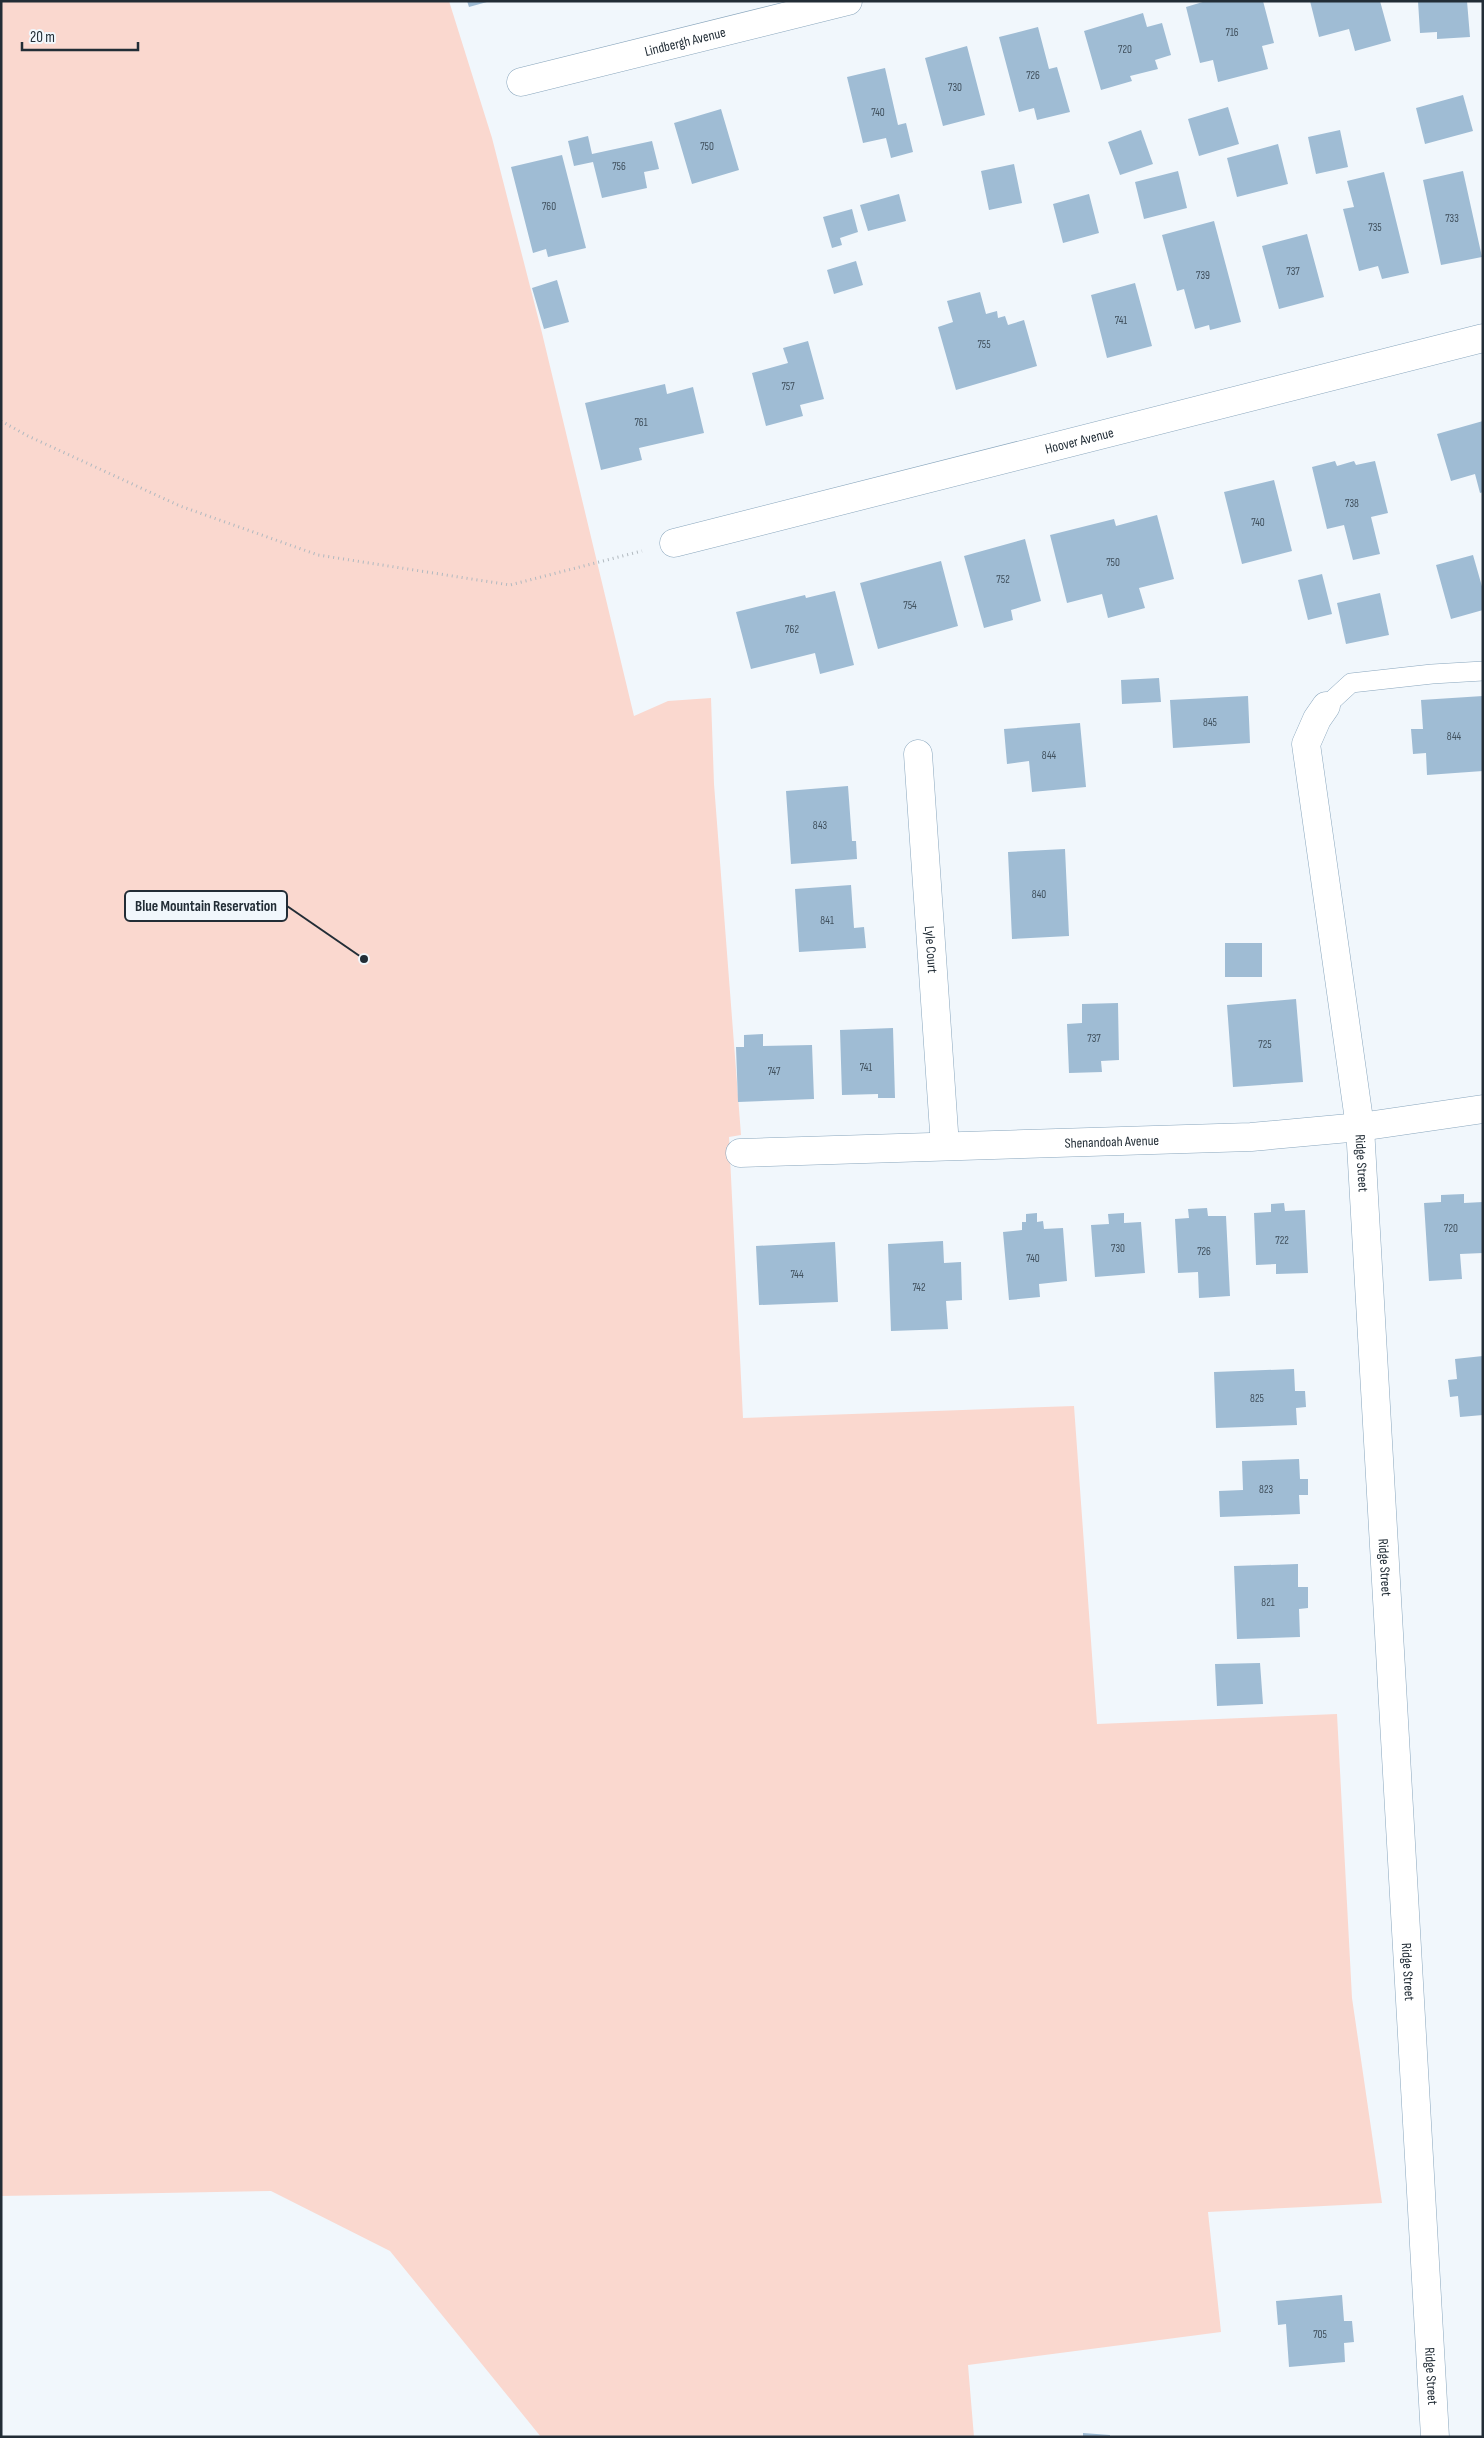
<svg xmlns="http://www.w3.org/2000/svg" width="1484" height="2438" viewBox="0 0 1484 2438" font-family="'Sofia Sans Condensed',sans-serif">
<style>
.green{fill:#fad8cf}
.building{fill:#9fbcd4}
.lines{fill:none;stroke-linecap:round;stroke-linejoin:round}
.service-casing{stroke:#89a6bd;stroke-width:20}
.minor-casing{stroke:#89a6bd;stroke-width:29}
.path{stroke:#b1b9bf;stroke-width:3;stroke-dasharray:1 4;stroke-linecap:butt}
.service{stroke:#fff;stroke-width:19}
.minor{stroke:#fff;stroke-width:28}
.labels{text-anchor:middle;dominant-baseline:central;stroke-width:4.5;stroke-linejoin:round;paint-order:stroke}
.number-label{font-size:11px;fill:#41515e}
.street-label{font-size:14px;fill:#222d36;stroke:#f1f7fc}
.leader{fill:none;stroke:#222d36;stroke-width:2}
.callout-dot{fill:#222d36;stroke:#f1f7fc;stroke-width:2}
.callout{fill:#f1f7fc;stroke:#222d36;stroke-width:2}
.callout-label{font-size:15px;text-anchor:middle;font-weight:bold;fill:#222d36}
</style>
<rect width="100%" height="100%" fill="#f1f7fc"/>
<path class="green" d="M1 1H449L492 138 542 333 634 716 668 701 711 698 714 784 741 1135 729 1137 743 1418 1074 1406 1097 1724 1337 1714 1352 1998 1382 2203 1208 2212 1221 2332 968 2365 974 2437H541L390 2251 271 2191 1 2196Z"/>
<path class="building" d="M467 1H487V2L469 7Z
M1206 1H1263L1274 43 1262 46 1268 69 1218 82 1213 60 1200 63 1186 7Z
M1310 1H1380L1391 41 1355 51 1349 29 1319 37Z
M1418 1H1467L1470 37 1437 39V32L1420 33Z
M1143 13 1147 27 1162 23 1171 55 1155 60 1158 69 1130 76 1132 81 1101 90 1084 31Z
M1038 27 1049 69 1057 67 1070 112 1037 120 1034 108 1019 112 999 37Z
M967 46 985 115 943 126 925 58Z
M885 68 898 125 906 123 913 152 891 158 886 138 863 143 847 77Z
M1463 95 1473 131 1425 144 1416 108Z
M1228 107 1239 144 1199 156 1188 119Z
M721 109 739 170 692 184 674 123Z
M1141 130 1153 164 1120 175 1108 142Z
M1340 130 1348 167 1316 174 1308 137Z
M588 136 592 154 652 141 659 169 644 172 647 188 602 198 593 162 574 166 568 141Z
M1278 144 1288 184 1237 197 1227 158Z
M562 155 586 248 548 257 546 249 533 253 511 167Z
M1014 164 1022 203 989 210 981 171Z
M1178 171 1187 208 1144 219 1135 182Z
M1463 171 1482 257 1441 265 1423 180Z
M1384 172 1409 273 1382 279 1378 266 1359 271 1343 209 1354 207 1347 181Z
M899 194 906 221 868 231 860 205Z
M1089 194 1099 233 1063 243 1053 204Z
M852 209 858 232 840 238 842 245 832 248 823 217Z
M1214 221 1241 322 1210 330 1209 325 1195 329 1184 289 1177 291 1162 235Z
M1307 234 1324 297 1279 309 1262 246Z
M856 261 863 285 834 294 827 270Z
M557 280 569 322 544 329 532 288Z
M1135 283 1152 346 1107 358 1091 295Z
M980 292 986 314 997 311 998 318 1005 316 1008 325 1024 320 1037 366 956 390 938 327 953 322 947 301Z
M808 341 824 399 800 405 803 416 766 426 752 373 788 363 783 348Z
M665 384 667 394 693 387 704 433 639 448 642 460 601 470 585 403Z
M1483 421V492L1480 493 1475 474 1451 481 1437 434Z
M1335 461 1337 466 1354 461 1356 465 1375 461 1388 513 1371 517 1380 554 1353 560 1344 525 1327 529 1312 467Z
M1274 480 1292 551 1242 564 1224 492Z
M1157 515 1174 579 1139 588 1145 608 1108 618 1102 594 1067 603 1050 535 1114 519 1116 526Z
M1025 539 1041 601 1011 610 1013 620 984 628 964 556Z
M1473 555 1483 590V610L1451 619 1436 565Z
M941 561 958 626 878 649 860 583Z
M1322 574 1332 614 1308 620 1298 580Z
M835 591 854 665 820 674 815 653 751 669 736 612 805 595 806 598Z
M1380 593 1389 635 1346 644 1337 603Z
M1159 678 1161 702 1122 704 1121 680Z
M1248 696 1250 743 1173 748 1170 700Z
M1483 696V771L1427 775 1426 753 1413 754 1411 729H1423L1421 700Z
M1080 723 1086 787 1032 792 1029 761 1007 764 1004 729Z
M848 786 852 841H856L857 859 791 864 786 791Z
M1065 849 1069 936 1012 939 1008 852Z
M851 885 854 928 864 927 866 948 799 952 795 889Z
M1225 943H1262V977H1225Z
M1296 999 1303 1082 1233 1087 1227 1005Z
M1118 1003 1119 1060 1101 1061 1102 1072 1069 1073 1067 1024 1082 1023V1004Z
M893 1028 895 1098H878V1094L842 1095 840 1030Z
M763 1034V1046L812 1045 814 1099 738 1102 736 1047H744V1035Z
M1464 1194V1203L1483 1202V1253L1460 1254 1462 1279 1429 1281 1424 1203 1441 1202V1195Z
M1284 1203 1285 1211 1305 1210 1308 1273 1276 1274V1264L1256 1265 1254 1213 1271 1212V1204Z
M1207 1208 1208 1216H1226L1230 1296 1199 1298 1198 1272 1178 1273 1175 1219 1189 1218 1188 1209Z
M1037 1213V1222L1043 1221 1044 1229 1063 1228 1067 1281 1039 1284 1040 1297 1009 1300 1003 1232 1022 1230V1222H1026V1214Z
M1124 1213V1223L1141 1222 1145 1273 1095 1277 1091 1225 1109 1224 1108 1214Z
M943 1241 944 1263 961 1262 962 1300 946 1301 948 1329 891 1331 888 1244Z
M835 1242 838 1302 759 1305 756 1246Z
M1483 1356V1415L1460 1417 1458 1396 1450 1397 1448 1380 1457 1379 1455 1359Z
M1294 1369 1295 1391H1305L1306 1407 1296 1408 1297 1425 1216 1428 1214 1372Z
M1299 1459 1300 1479H1308V1495H1299L1300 1514 1220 1517 1219 1491 1243 1490 1242 1461Z
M1298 1564V1587H1308V1608L1299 1609 1300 1637 1237 1639 1234 1566Z
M1260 1663 1263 1704 1217 1706 1215 1664Z
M1342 2295 1344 2321H1352L1354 2342 1344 2343 1345 2362 1289 2367 1286 2324 1278 2325 1276 2301Z
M1083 2433 1110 2435V2437H1083Z"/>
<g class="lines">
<defs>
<path id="service" d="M1326 706 1351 683 1432 674 1483 671"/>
<g id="minor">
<path id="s1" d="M521 82 848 1"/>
<path id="s2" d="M674 543 1483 338"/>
<path id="s3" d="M1326 706 1317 719 1306 744 1360 1127 1435 2437"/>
<path id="s4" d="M918 754 945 1146"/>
<path id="s5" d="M740 1153 1251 1137 1360 1127 1483 1109"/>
</g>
</defs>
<use href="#service" class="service-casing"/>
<use href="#minor" class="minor-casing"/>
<path class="path" d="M1 421 28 436 180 506 318 555 510 585 642 551"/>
<use href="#service" class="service"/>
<use href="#minor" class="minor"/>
</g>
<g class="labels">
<g class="number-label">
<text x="1232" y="32">716</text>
<text x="1125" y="49">720</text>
<text x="1033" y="75">726</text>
<text x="955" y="87">730</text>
<text x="878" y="112">740</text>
<text x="707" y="146">750</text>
<text x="619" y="166">756</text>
<text x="549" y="206">760</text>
<text x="1452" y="218">733</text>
<text x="1375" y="227">735</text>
<text x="1293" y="271">737</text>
<text x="1203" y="275">739</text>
<text x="1121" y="320">741</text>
<text x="984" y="344">755</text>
<text x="788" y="386">757</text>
<text x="641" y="422">761</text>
<text x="1352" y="503">738</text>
<text x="1258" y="522">740</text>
<text x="1113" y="562">750</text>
<text x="1003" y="579">752</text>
<text x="910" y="605">754</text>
<text x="792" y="629">762</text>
<text x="1210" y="722">845</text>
<text x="1454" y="736">844</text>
<text x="1049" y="755">844</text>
<text x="820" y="825">843</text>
<text x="1039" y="894">840</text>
<text x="827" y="920">841</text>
<text x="1094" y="1038">737</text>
<text x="1265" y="1044">725</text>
<text x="866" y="1067">741</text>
<text x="774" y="1071">747</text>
<text x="1451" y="1228">720</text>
<text x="1282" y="1240">722</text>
<text x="1118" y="1248">730</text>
<text x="1204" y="1251">726</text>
<text x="1033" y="1258">740</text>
<text x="797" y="1274">744</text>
<text x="919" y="1287">742</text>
<text x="1257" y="1398">825</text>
<text x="1266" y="1489">823</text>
<text x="1268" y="1602">821</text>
<text x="1320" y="2334">705</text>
</g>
<g class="street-label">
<text stroke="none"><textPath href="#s1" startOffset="169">Lindbergh Avenue</textPath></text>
<text stroke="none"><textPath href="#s2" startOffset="418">Hoover Avenue</textPath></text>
<text stroke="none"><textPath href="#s4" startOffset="196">Lyle Court</textPath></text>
<text stroke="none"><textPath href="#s5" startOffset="372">Shenandoah Avenue</textPath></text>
<text stroke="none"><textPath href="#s3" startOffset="466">Ridge Street</textPath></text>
<text stroke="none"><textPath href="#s3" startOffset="871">Ridge Street</textPath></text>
<text stroke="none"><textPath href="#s3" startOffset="1276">Ridge Street</textPath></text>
<text stroke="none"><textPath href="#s3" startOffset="1681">Ridge Street</textPath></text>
</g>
</g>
<path class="leader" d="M364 959L287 906"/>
<circle class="callout-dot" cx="364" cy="959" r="5"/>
<rect class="callout" x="125" y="891" width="162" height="30" rx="5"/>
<g class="callout-label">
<text x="206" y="911">Blue Mountain Reservation</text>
</g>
<rect width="1484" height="2438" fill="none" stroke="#222d36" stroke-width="5"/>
<path d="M22 42v8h116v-8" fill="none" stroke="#222d36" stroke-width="2.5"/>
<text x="30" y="42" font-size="15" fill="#222d36" stroke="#f1f7fc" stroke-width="4" paint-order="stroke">20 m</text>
</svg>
